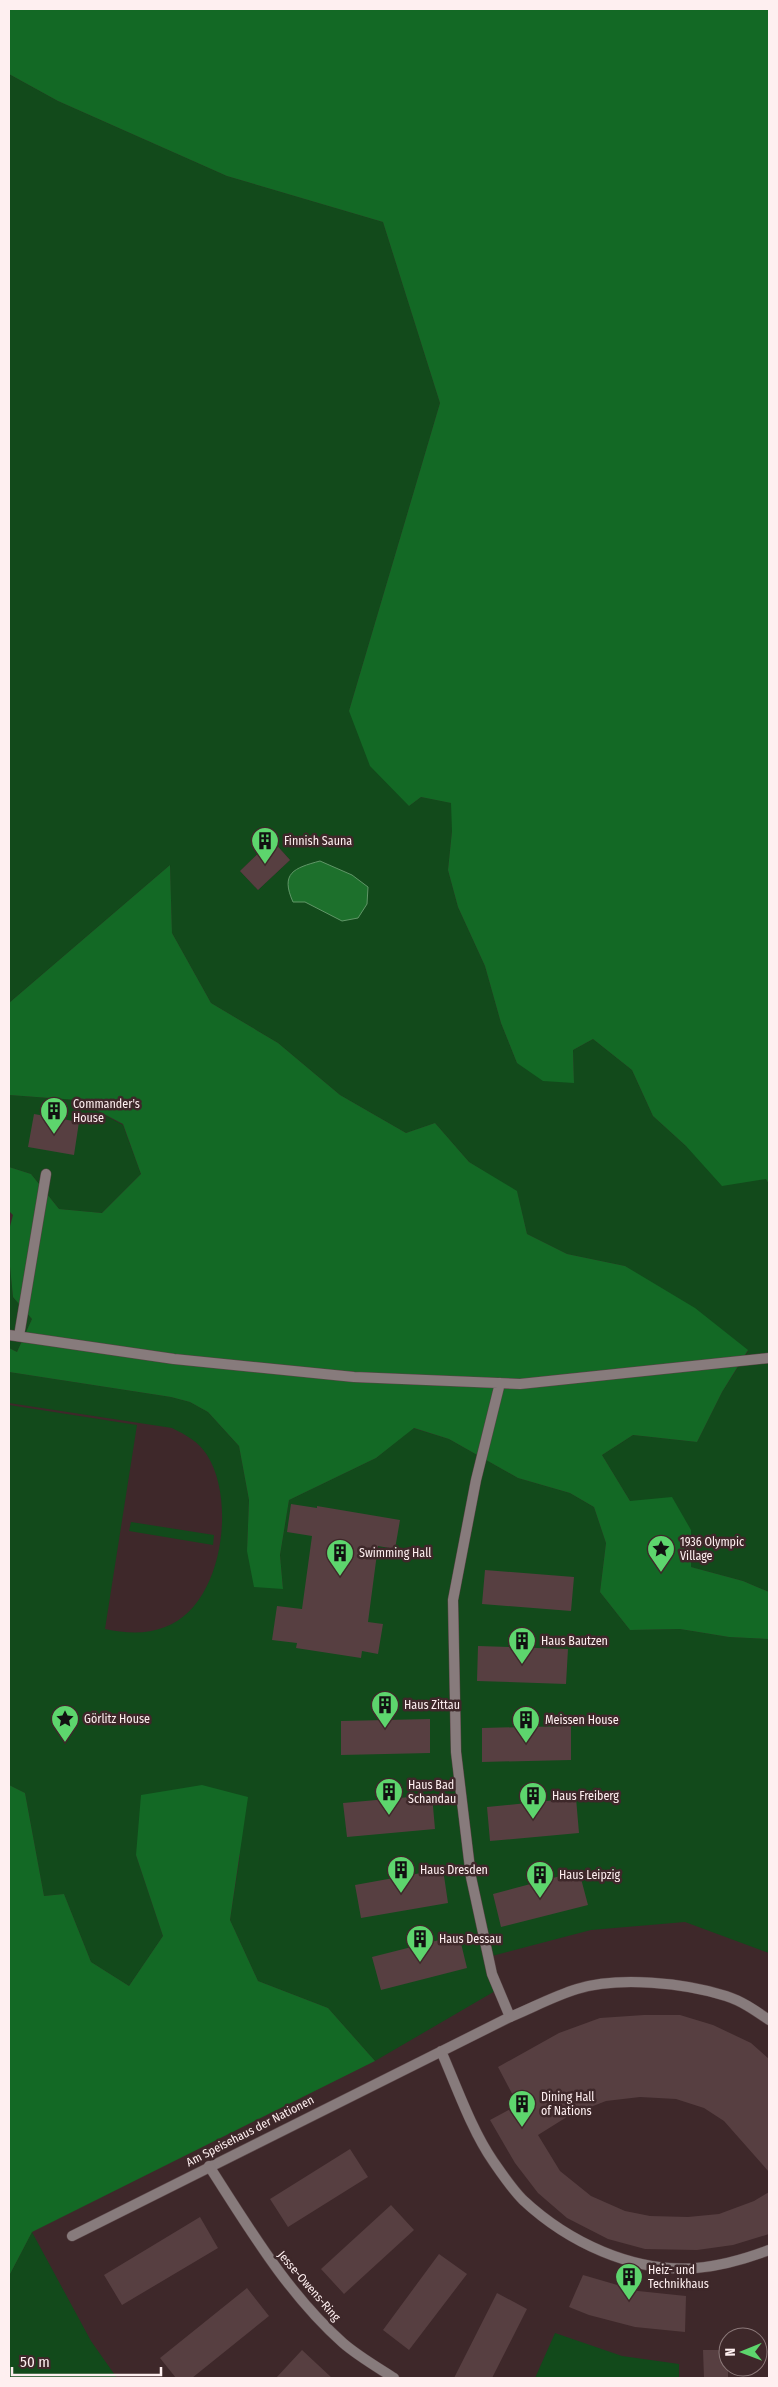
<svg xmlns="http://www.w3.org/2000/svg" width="778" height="2387" viewBox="0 0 778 2387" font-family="'Fira Sans Condensed',sans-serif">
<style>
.green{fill:#124a1b;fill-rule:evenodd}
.forest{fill:#136925}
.water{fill:#1d702c;stroke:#609667}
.building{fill:#573f41}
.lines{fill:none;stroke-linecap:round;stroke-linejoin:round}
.lane-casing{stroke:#594446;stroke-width:11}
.street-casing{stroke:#594446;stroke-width:11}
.lane{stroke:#877b7c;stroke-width:10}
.street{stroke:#877b7c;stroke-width:10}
.labels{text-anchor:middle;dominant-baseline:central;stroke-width:5;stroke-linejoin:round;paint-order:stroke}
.poi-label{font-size:12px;fill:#feeff0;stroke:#3e282a;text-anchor:start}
.street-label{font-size:12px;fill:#feeff0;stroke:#3e282a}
</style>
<rect width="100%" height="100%" fill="#3e282a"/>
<path class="green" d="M9 74 58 101 227 176 383 222 440 403 349 711 409 806 421 797 452 803V831L448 870 458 907 485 966 501 1023 517 1063 574 1083 573 1050 593 1039 632 1070 653 1116 686 1146 766 1179 769 1184V1592L743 1581 691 1567V1530L630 1501 602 1455 633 1435 697 1442 722 1392 748 1351 625 1266 567 1254 527 1234 517 1192 469 1162 435 1123 406 1133 340 1095 278 1043 211 1003 172 933 170 865 9 1003ZM272 840 290 860 258 890 240 871Z
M9 1095 77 1100 123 1125 141 1174 102 1213 59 1209 31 1174 9 1167Z
M9 1257 13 1297 32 1319 17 1352 9 1348Z
M9 1372 171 1397 190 1402 208 1412 239 1446 249 1500 247 1551 283 1588 280 1555 289 1500 376 1458 413 1428 449 1439 518 1478 570 1493 594 1507 606 1543 600 1592 630 1630 680 1629 729 1637 769 1639V1953L685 1922 591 1930 492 1956 502 1987 375 2061 328 2008 258 1981 230 1920 240 1855H136L163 1936 129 1986 91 1962 64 1894 44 1896 25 1793 9 1785V1405L137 1425 105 1629C125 1633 145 1635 165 1627 222 1607 237 1502 207 1455 199 1442 186 1435 172 1428L9 1403Z
M131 1522 214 1535 213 1545 129 1531Z
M32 2232 91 2341 117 2378H9V2276Z
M555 2333 622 2356 679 2364V2378H535Z"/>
<path class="forest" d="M9 9H769V1184L766 1179 722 1186 686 1146 653 1116 632 1070 593 1039 573 1050 574 1083 543 1081 517 1063 501 1023 485 966 458 907 448 870 452 831 451 803 421 797 409 806 370 766 349 711 440 403 383 222 227 176 58 101 9 74Z
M170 865 172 933 211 1003 278 1043 340 1095 406 1133 435 1123 469 1162 517 1191 527 1234 567 1254 625 1266 695 1308 748 1350 722 1392 697 1442 633 1435 602 1455 630 1501 672 1497 691 1530V1567L743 1581 769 1592V1639L729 1637 680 1629 630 1630 600 1592 606 1543 594 1507 570 1493 518 1478 449 1439 414 1428 376 1458 289 1500 280 1555 283 1589 254 1587 247 1551 249 1500 239 1446 208 1412 190 1402 171 1397 9 1372V1348L17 1352 32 1319 13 1297 9 1257V1230L13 1215 9 1211V1167L31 1174 59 1209 102 1213 141 1174 123 1124 77 1100 9 1095V1003Z
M9 1785 25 1793 44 1896 64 1894 91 1962 129 1986 163 1936 136 1855 141 1795 202 1785 248 1797 230 1920 258 1981 328 2008 375 2061 32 2232 9 2276Z"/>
<path class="water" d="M320 861 352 875 368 887 367 904 358 918 342 921 305 902H293C280 873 294 868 320 861Z"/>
<path class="building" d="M272 840 290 860 258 890 240 871Z
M34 1114 79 1122 74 1155 28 1147Z
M291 1504 317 1508V1506L400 1520 395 1549 378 1546 368 1622 383 1624 378 1654 362 1651 361 1658 296 1648 297 1643 272 1640 277 1606 302 1609 312 1536 287 1532Z
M485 1570 574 1577 571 1611 482 1604Z
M478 1646 568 1649 566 1684 477 1681Z
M430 1719V1753L341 1755V1721Z
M571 1726V1760L482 1762V1728Z
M432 1795 435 1829 347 1837 343 1803Z
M576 1798 579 1833 490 1841 487 1807Z
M443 1869 448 1903 361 1918 355 1885Z
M579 1871 588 1905 501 1927 493 1894Z
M459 1935 467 1968 381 1990 372 1957Z
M644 2015H680L713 2025 751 2043 769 2059V2172L724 2121 704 2108 676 2099 640 2097 606 2101 570 2115 538 2135 560 2171 591 2196 625 2211 650 2216 688 2217 719 2214 754 2201 769 2192V2234L733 2245 697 2250 645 2249 608 2239 567 2218 538 2193 515 2163 490 2120 518 2105 498 2067 559 2033 600 2018Z
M350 2149 368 2177 288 2227 270 2199Z
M391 2205 414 2230 344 2294 321 2269Z
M200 2217 218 2248 122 2305 104 2275Z
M439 2254 467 2274 409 2350 383 2330Z
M583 2275 638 2291 686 2296 685 2332 635 2327 589 2315 569 2307Z
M247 2288 269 2316 192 2378H176L160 2358Z
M497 2293 527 2309 492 2378H454Z
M302 2350 332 2378H276Z
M703 2350H728V2378H704Z"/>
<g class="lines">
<defs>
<path id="lane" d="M9 1335 174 1359 354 1377 520 1384 769 1358
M19 1336 46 1174
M441 2051C456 2085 472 2131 493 2161 502 2174 512 2189 523 2200 568 2242 633 2273 696 2268 721 2266 745 2259 769 2250
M72 2236 510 2017 492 1974 471 1877 456 1752 453 1600 476 1480 500 1383"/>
<path id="street" d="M510 2017C532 2008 554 1996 577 1989 619 1976 685 1983 726 1996 742 2001 756 2011 769 2020
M209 2166C249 2228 287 2293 343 2343 358 2356 377 2367 394 2378"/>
</defs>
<use href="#lane" class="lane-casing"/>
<use href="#street" class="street-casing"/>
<use href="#lane" class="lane"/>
<use href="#street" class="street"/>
</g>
<defs>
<symbol id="building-pin" viewBox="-11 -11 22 30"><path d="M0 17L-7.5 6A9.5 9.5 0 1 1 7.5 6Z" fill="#5dd56d" stroke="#3e282a"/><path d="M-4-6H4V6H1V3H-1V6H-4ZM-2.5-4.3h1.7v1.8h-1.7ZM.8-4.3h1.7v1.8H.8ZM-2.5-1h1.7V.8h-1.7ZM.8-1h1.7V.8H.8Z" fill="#111"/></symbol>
<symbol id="sight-pin" viewBox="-11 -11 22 30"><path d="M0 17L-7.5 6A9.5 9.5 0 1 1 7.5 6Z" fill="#5dd56d" stroke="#3e282a"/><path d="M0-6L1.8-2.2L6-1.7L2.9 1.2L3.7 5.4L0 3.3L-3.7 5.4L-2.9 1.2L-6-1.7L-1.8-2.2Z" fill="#111"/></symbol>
</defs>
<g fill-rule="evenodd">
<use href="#building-pin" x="249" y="825" width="32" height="43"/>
<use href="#building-pin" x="38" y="1095" width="32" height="43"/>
<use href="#sight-pin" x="645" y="1533" width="32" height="43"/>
<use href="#building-pin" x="324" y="1537" width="32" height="43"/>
<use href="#building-pin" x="506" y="1625" width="32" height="43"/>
<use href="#building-pin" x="369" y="1689" width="32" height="43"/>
<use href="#sight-pin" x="49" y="1703" width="32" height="43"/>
<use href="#building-pin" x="510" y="1704" width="32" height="43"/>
<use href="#building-pin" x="373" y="1776" width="32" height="43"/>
<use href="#building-pin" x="517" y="1780" width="32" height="43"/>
<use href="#building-pin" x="385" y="1854" width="32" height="43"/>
<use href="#building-pin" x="524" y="1859" width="32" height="43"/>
<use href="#building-pin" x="404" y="1923" width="32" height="43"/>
<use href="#building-pin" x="506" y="2088" width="32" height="43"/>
<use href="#building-pin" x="613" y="2261" width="32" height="43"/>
</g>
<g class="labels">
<g class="poi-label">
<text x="284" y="841">Finnish Sauna</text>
<text x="73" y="1104">Commander's<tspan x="73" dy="14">House</tspan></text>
<text x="680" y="1542">1936 Olympic<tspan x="680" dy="14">Village</tspan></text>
<text x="359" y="1553">Swimming Hall</text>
<text x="541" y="1641">Haus Bautzen</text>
<text x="404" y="1705">Haus Zittau</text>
<text x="84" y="1719">Görlitz House</text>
<text x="545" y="1720">Meissen House</text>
<text x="408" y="1785">Haus Bad<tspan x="408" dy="14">Schandau</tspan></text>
<text x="552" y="1796">Haus Freiberg</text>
<text x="420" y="1870">Haus Dresden</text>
<text x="559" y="1875">Haus Leipzig</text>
<text x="439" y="1939">Haus Dessau</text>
<text x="541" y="2097">Dining Hall<tspan x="541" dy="14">of Nations</tspan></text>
<text x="648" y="2270">Heiz- und<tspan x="648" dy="14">Technikhaus</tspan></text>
</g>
<g class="street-label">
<text transform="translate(250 2131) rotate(-27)">Am Speisehaus der Nationen</text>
<text transform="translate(309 2286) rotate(49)">Jesse-Owens-Ring</text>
</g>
</g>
<rect width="778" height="2387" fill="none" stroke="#feeff0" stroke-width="20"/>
<g transform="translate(743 2352) rotate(269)"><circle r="24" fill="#3e282a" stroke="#8b7879"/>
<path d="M0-4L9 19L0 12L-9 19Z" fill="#5dd56d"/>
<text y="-8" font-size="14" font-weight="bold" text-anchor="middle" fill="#feeff0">N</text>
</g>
<path d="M12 2367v8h149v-8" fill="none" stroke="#feeff0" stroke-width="2.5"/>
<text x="20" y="2367" font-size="15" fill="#feeff0" stroke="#3e282a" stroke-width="4" paint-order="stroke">50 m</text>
</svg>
